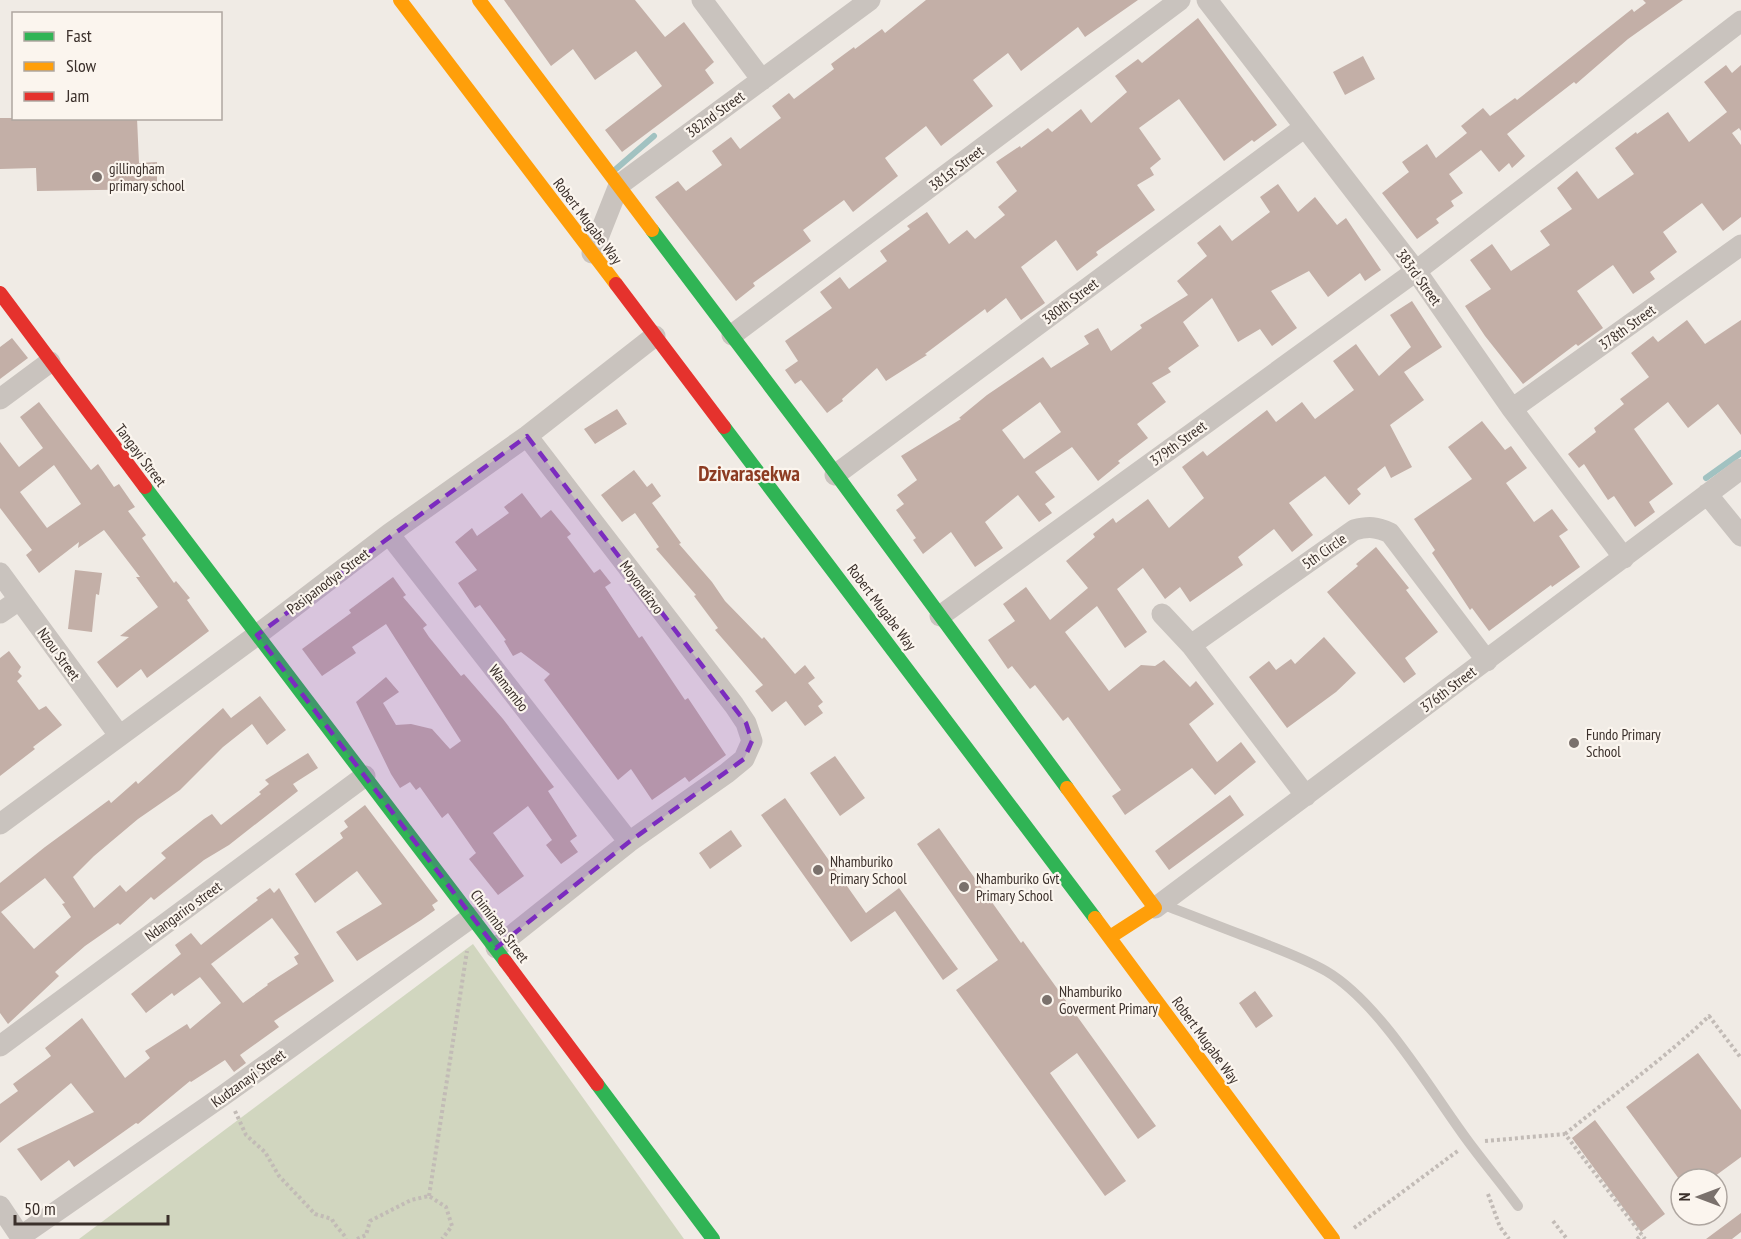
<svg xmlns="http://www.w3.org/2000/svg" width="1741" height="1239" viewBox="0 0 1741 1239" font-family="'PT Sans Narrow',sans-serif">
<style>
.grass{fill:#d1d6bf}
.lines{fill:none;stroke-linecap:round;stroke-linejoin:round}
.stream{stroke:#a1c2c1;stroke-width:6}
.building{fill:#c3afa7;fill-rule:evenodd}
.path{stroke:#c2bbb6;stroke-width:4;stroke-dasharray:3 3;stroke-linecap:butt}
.lane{stroke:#c9c3be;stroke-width:10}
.street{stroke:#c9c3be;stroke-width:21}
.fast{stroke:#30b455;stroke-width:14}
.slow{stroke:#ff9f0a;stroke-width:14}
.jam{stroke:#e5322d;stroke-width:14}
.marked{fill:#7b2cbf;fill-opacity:0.2;stroke:#7b2cbf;stroke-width:4.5;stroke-dasharray:12 8;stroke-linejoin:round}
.poi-dot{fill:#7a716c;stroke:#fbf5ee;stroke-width:2}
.labels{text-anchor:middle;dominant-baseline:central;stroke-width:4.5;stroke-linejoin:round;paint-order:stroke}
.street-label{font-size:15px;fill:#3b302b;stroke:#fbf5ee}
.poi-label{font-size:15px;fill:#3b302b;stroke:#fbf5ee;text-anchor:start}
.district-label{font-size:21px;font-weight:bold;fill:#8c3b22;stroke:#fbf5ee}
</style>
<rect width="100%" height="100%" fill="#f0ebe5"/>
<path class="grass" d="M473 944 684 1239H79Z"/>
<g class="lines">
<path class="stream" d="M616 169 654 136
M1706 478 1741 453"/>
</g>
<path class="building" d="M504 0H635L665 37 684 22 714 62 705 70 714 83 622 152 605 130 662 86 636 51 595 80 573 49 551 66Z
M926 0H1138L1085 37 1078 27 1021 71 1008 53 973 80 993 106 941 146 926 126 885 158 898 176 853 212 844 200 803 230 811 241 753 283 755 286 736 301 655 197 678 181 686 191 722 165 712 151 731 137 740 149 781 118 772 106 789 93 794 99 834 69 831 64 854 47 855 49 882 29 885 33Z
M1643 0H1683L1628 39 1576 84 1574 82 1507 134 1525 156 1512 168 1509 163 1499 172 1481 150 1449 174 1463 193 1451 201 1454 206 1436 219 1439 223 1417 239 1382 193 1409 172 1402 162 1427 144 1436 158 1467 133 1461 126 1483 108 1490 116 1515 98 1517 100 1632 9 1634 12 1646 3Z
M1198 18 1277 125 1254 142 1252 140 1224 161 1179 99 1139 128 1161 159 1150 168 1154 175 1137 185 1155 210 1096 252 1098 255 1077 271 1056 240 1021 267 1045 303 1021 320 1006 298 987 313 985 309 925 354 927 355 886 381 877 368 842 399 843 401 827 413 801 380 795 384 785 370 798 361 785 341 832 308 820 292 840 277 849 289 887 261 880 251 910 229 907 226 927 212 949 244 967 230 975 239 1005 215 998 207 1017 191 996 162 1020 146 1021 148 1048 128 1052 132 1081 109 1091 123 1127 92 1115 76 1138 59 1142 63Z
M1363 56 1375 79 1345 95 1333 72Z
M1726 65 1732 73 1741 65V131L1739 128 1732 133 1741 145V217L1723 231 1702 203 1663 232 1677 252 1650 272 1655 279 1633 294 1613 265 1577 291 1603 328 1578 346 1576 344 1523 384 1485 336 1465 306 1491 289 1470 260 1492 244 1511 271 1550 245 1540 231 1572 209 1557 188 1577 171 1598 199 1634 174 1615 148 1636 132 1637 134 1668 112 1689 142 1727 112 1704 82Z
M0 118H137L139 163 157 162V189L37 191 36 168 0 169Z
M1278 184 1298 212 1315 197 1337 225 1346 218 1381 270 1365 281 1360 273 1328 297 1309 271 1271 291 1297 328 1272 346 1260 329 1238 342 1212 298 1183 322 1199 346 1168 368 1171 372 1152 383 1166 402 1137 424 1148 438 1118 461 1120 463 1098 481 1072 447 1035 472 1055 497 1045 504 1052 513 1039 522 1018 495 985 522 1003 548 975 567 951 532 923 554 913 540 916 538 896 510 904 504 897 495 917 480 901 456 961 419 959 418 987 395 1043 357 1051 368 1089 344 1084 336 1098 328 1111 351 1142 328 1140 325 1188 295 1177 281 1207 256 1197 243 1220 225 1232 241 1270 212 1260 197ZM1040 402 1061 432 1024 459 1002 430Z
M1412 301 1442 347 1404 372 1424 400 1390 425 1412 467 1391 478 1385 466 1357 489 1361 494 1349 505 1325 476 1289 503 1313 535 1292 552 1274 529 1238 557 1243 565 1190 602 1180 587 1165 599 1143 568 1117 589 1147 632 1125 648 1097 606 1065 632 1109 691 1141 665 1155 666 1164 660 1190 687 1196 681 1214 704 1189 724 1217 762 1241 742 1256 762 1215 795 1192 768 1125 815 1112 796 1121 790 1068 717 1063 721 1035 685 1030 689 1012 666 1008 669 988 640 1015 621 1003 604 1026 587 1050 620 1088 588 1066 561 1095 537 1093 534 1113 518 1116 523 1148 499 1169 528 1204 498 1182 467 1203 451 1207 456 1267 410 1276 422 1302 402 1315 419 1354 390 1333 361 1356 344 1379 376 1411 347 1390 315Z
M1687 320 1705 344 1741 320V435L1718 404 1688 428 1668 402 1634 429 1673 484 1649 502 1655 512 1635 527 1614 496 1608 500 1584 464 1579 468 1568 454 1596 432 1594 428 1624 404 1620 399 1649 377 1631 353 1653 336 1658 342Z
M12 338 28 358 0 379V347Z
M39 402 91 470 98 464 114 487 119 484 135 507 128 511 146 535 142 538 174 583 176 581 190 598 187 600 209 631 147 678 141 669 117 688 97 662 129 637 120 636 158 607 136 577H140L104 530 78 548 79 542 39 573 26 555 32 550 0 508V442L19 467 43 448 20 417ZM54 465 81 504 47 528 20 492Z
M617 409 627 424 595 444 584 429Z
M1482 421 1505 450 1511 446 1527 468 1506 483 1534 522 1552 509 1568 530 1559 536 1580 567 1552 587 1551 585 1489 631 1472 608 1470 610 1451 581 1432 553 1435 550 1414 519 1472 479 1448 447Z
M634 470 647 487 652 483 661 496 652 503 681 543 679 544 712 582 725 601 762 639 764 637 795 674 805 665 815 678 808 683 823 702 818 706 823 713 805 726 786 701 772 712 755 691 763 685 715 630 718 628 694 596 696 595 656 549 659 547 635 513 622 522 601 495Z
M522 493 541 518 551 510 571 534 567 537 594 573 600 569 611 583 605 587 639 638 642 636 685 700 688 698 726 755 689 782 685 777 652 800 631 769 618 780 544 680 550 674 521 652 513 656 504 641 506 640 480 605 475 608 458 583 477 570 455 542 472 528 477 536 509 513 504 507Z
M1376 547 1409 588 1406 590 1438 632 1405 658 1416 674 1404 683 1327 592 1358 566 1356 564Z
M75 570 102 573 99 595 96 594 92 632 68 629Z
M393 577 406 595 403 597 427 625 423 628 429 637 461 676 464 674 503 719 554 787 548 791 577 836 570 841 578 852 561 864 546 845 552 840 528 806 493 833 524 876 498 895 469 859 476 853 448 813 442 818 420 787 416 790 410 782 400 788 391 774 356 702 386 677 399 692 383 703 396 725 411 724 432 729 450 749 461 741 386 624 352 647 356 653 322 676 302 649 351 613 349 610Z
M1324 637 1356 673 1336 692 1287 728 1249 677 1269 661 1276 670 1291 659 1295 664Z
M9 651 21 667 18 672 22 676 17 681 39 710 46 706 62 725 33 747 35 749 0 776V658Z
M260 696 286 730 267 745 252 724 223 747 180 790 138 819 94 856 73 877 94 908 120 885 126 892 166 858 161 853 204 819 212 814 221 825 261 794 259 792 269 784 265 780 308 753 318 768 293 784 298 791 229 845 204 860 154 900 151 897 120 925 118 923 85 946 55 972 59 976 8 1024 0 1013V883L45 847 109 800 111 803 136 781 138 784 223 708 231 718ZM45 878 65 903 62 904 71 917 34 949 1 912Z
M835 756 865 798 840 816 810 773Z
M1230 795 1244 815 1169 870 1155 851Z
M785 798 866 913 899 888 958 969 943 980 895 911 851 942 761 815Z
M365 805 438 901 432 905 435 910 421 920 357 961 336 932 382 904 357 871 315 903 295 874 343 838 340 833 348 827 344 821Z
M939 828 1021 943 1023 941 1156 1126 1138 1139 1077 1053 1050 1073 1126 1181 1105 1196 956 990 998 960 917 844Z
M731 830 742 846 710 869 699 853Z
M270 888 274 893 279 888 334 981 274 1021 279 1027 240 1055 246 1063 234 1072 225 1060 191 1082 190 1081 138 1124 136 1123 74 1167 69 1160 41 1181 17 1149 94 1112 71 1083 0 1143V1104L18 1091 13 1084 51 1056 45 1048 82 1018 125 1078 150 1058 145 1051 187 1024 190 1029 221 1003 200 977 174 996 172 993 146 1013 131 994 181 954 175 945 191 933 201 945 258 900 256 898ZM272 918 299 954 294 957 298 964 267 984 268 985 243 1003 211 964Z
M1255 991 1273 1016 1256 1028 1239 1003Z
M1698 1053 1741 1110V1157L1711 1179H1679L1626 1107Z
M1595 1120 1665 1214 1641 1232 1572 1138Z
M1741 1213V1232L1732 1239H1706Z"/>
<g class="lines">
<path class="path" d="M235 1111 246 1135 265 1152 279 1176 300 1198 315 1214 332 1219C335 1227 345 1234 346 1239
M1565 1134C1613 1095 1664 1059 1709 1016L1741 1058
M1485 1141 1565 1134 1645 1239
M1488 1194 1500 1227 1509 1239
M429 1196 467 951
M1553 1221 1567 1239
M1354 1228 1459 1150
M357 1239 366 1235 370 1221 411 1200 429 1196 446 1207 452 1226 442 1239
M1637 1239 1642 1235"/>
<path class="lane" d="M1161 904C1191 915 1220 927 1250 938 1275 948 1302 957 1326 971 1377 1001 1425 1081 1460 1130 1478 1156 1499 1180 1518 1206"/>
<path class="street" d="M702 0 762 80
M1207 0 1416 271 1512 409 1624 558
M592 253 619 185 870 0
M732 335 1180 0
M0 399 50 362
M1512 409 1741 245
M835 475 1305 127
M1707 494 1741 536
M389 534 629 842
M0 573 119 735
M0 613 19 600
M1162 614 1191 645 1306 796
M940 616 1416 271 1741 21
M1191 645 1354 530C1369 526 1377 527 1390 533L1487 661
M0 824 257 635 389 534 527 436 655 336
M1155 908 1741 469
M496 948 629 842 727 773 744 759 752 741 746 723 734 705 527 436
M0 1046 365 776
M0 1206 22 1239
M21 1236 224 1095 472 917"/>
<path class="fast" d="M652 230 819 451 1067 788
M724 427 1095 918
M145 487 505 961
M597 1084 713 1239"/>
<path class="slow" d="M400 0 616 284
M479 0 652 230
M1067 788 1155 908 1110 937
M1095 918 1333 1239"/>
<path class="jam" d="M616 284 724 427
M0 293 145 487
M505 961 597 1084"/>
</g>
<path class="marked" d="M527 436 746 723 752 741 744 759 629 842 496 948 257 635Z"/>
<g class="poi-dot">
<circle cx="97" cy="177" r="6"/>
<circle cx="1574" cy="743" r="6"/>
<circle cx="818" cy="870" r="6"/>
<circle cx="964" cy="887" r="6"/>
<circle cx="1047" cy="1000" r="6"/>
</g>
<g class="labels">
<g class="street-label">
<text transform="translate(715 114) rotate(-36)">382nd Street</text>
<text transform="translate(956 168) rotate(-37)">381st Street</text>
<text transform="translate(588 221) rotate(53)">Robert Mugabe Way</text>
<text transform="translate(1419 277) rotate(54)">383rd Street</text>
<text transform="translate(1070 301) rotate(-37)">380th Street</text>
<text transform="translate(1627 327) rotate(-36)">378th Street</text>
<text transform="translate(1178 443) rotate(-36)">379th Street</text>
<text transform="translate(141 455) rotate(53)">Tangayi Street</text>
<text transform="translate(1324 551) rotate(-35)">5th Circle</text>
<text transform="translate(328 581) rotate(-37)">Pasipanodya Street</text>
<text transform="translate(642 587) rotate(53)">Moyondizvo</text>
<text transform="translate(882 607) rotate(53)">Robert Mugabe Way</text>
<text transform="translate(59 654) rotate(54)">Nzou Street</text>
<text transform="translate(509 688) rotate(52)">Wamambo</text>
<text transform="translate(1448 689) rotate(-37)">376th Street</text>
<text transform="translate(183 911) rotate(-36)">Ndangariro street</text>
<text transform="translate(500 926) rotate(53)">Chimimba Street</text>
<text transform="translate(1206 1040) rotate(54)">Robert Mugabe Way</text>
<text transform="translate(248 1078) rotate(-36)">Kudzanayi Street</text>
</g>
<g class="poi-label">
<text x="109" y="168">gillingham<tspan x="109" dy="17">primary school</tspan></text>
<text x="1586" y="734">Fundo Primary<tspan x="1586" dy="17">School</tspan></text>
<text x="830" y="861">Nhamburiko<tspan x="830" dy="17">Primary School</tspan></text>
<text x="976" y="878">Nhamburiko Gvt<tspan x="976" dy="17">Primary School</tspan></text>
<text x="1059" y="991">Nhamburiko<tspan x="1059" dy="17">Goverment Primary</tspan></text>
</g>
<g class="district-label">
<text x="749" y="473">Dzivarasekwa</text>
</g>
</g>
<rect x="12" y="12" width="210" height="108" fill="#fbf5ee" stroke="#aea6a0" stroke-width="1.5"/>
<rect x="24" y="32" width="30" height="9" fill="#30b455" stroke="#aea6a0" stroke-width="1.5"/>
<text x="66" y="42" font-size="18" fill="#3b302b">Fast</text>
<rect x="24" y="62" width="30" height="9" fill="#ff9f0a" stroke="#aea6a0" stroke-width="1.5"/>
<text x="66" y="72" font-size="18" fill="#3b302b">Slow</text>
<rect x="24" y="92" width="30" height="9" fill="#e5322d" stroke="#aea6a0" stroke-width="1.5"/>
<text x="66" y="102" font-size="18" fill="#3b302b">Jam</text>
<g transform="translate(1699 1197) rotate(270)"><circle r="28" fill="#fbf5ee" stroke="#aea6a0" stroke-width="1.5"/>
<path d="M0-4.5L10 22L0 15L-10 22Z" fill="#7a716c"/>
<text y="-9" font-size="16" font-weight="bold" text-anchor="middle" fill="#3b302b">N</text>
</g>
<path d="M15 1215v9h153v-9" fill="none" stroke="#3b302b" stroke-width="3"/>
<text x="24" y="1215" font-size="18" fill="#3b302b" stroke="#fbf5ee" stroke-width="4.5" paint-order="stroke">50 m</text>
</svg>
